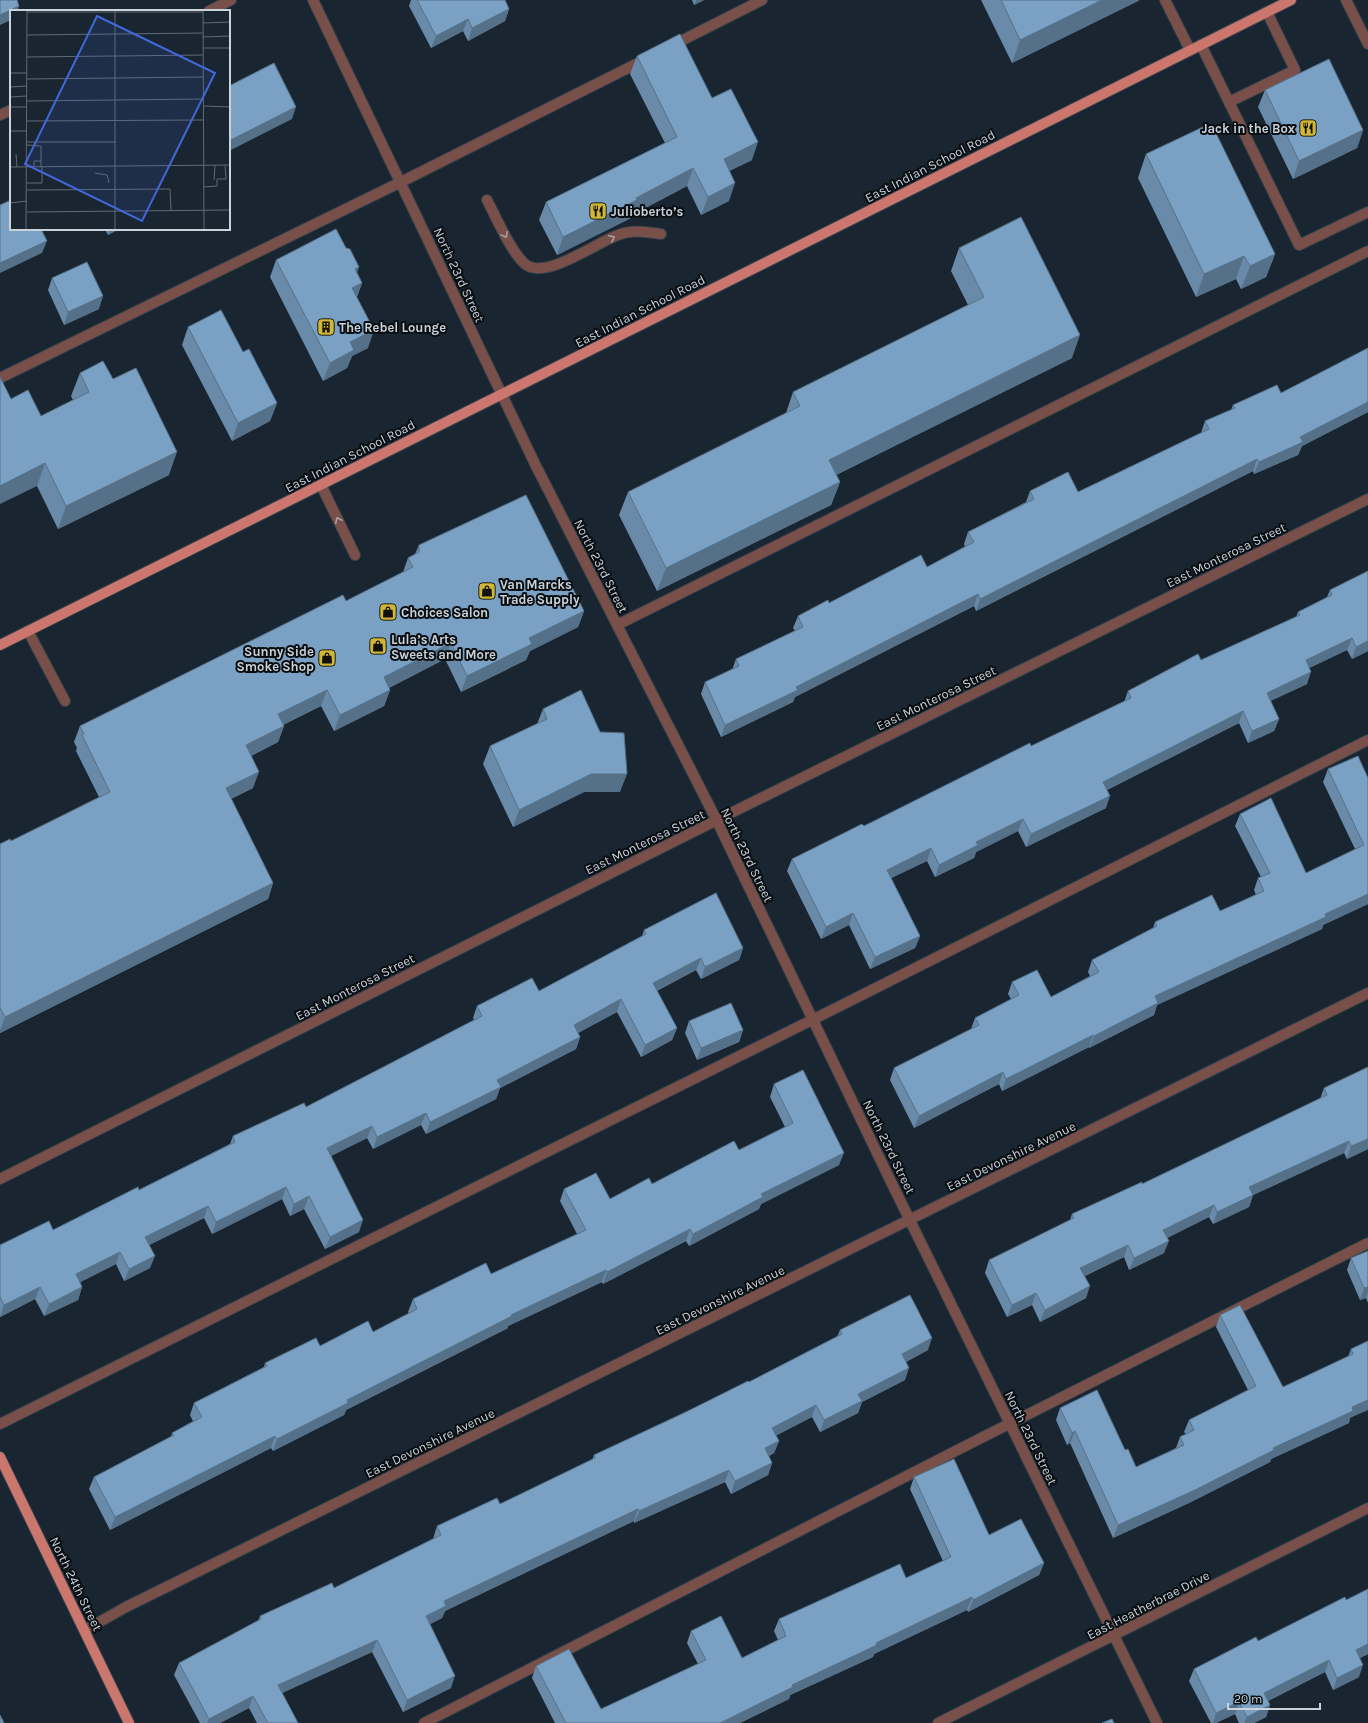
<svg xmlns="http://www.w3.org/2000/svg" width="1368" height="1723" viewBox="0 0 1368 1723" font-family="Karla,sans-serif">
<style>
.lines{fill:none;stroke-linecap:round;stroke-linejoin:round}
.minor-casing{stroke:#35414b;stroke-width:12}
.major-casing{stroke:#35414b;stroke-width:12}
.minor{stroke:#784f49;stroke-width:10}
.major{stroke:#cc776d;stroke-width:10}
.wall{fill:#698aa9}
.shaded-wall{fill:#557189}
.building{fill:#7aa1c4;stroke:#557189}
.oneway{stroke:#aa9ea0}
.labels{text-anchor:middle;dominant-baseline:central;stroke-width:4;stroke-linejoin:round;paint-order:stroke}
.poi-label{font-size:13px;font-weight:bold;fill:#cbd2da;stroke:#080e12;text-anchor:start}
.street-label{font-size:13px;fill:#cbd2da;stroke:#080e12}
.inset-road{fill:none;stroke:#606a74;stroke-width:1}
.view{fill:#4068d8;fill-opacity:0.15;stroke:#4068d8;stroke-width:2}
.inset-edge{fill:none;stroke:#cbd2da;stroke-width:2}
</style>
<rect width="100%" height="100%" fill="#192530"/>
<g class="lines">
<defs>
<path id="minor" d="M313 0 536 466 717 821 894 1188 1157 1723
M1165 0 1190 50
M1346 0 1368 44
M209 11 231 0
M1201 45 1299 245 1368 212
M671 46 762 0
M1229 102 1295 70 1267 12
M0 115 11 110
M487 200C496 217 511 252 525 264 545 281 597 242 618 235 633 229 646 232 661 234
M0 378 401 182 646 59
M321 485 355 555
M617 625 1368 251
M28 631 65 701
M0 1179 747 805 1368 499
M0 1424 840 1006 1368 740
M85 1630 126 1607 1368 993
M424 1723 981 1438 1368 1243
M938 1723 1368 1508"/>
<path id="major" d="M0 645 1291 0
M0 1457 129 1723"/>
</defs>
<use href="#minor" class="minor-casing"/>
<use href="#major" class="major-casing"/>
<use href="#minor" class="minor"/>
<use href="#major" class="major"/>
</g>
<path class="wall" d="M411 0H505L509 9 505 21 468 41 463 31 431 48 409 6Z
M692 0H704L694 5Z
M981 0H1139L1138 1 1012 63Z
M637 56 712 98 752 160 729 171V201L701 215 687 186 632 215 631 218 557 255 539 220 546 202 665 143 630 74Z
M1265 90 1363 130 1357 148 1293 179 1258 107Z
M1146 154 1275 254 1266 277 1241 289 1236 279 1196 297 1138 178Z
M105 229H119L108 235Z
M959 248 1072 358 836 475 840 482 831 505 657 591 619 515 628 492 786 413 793 392 968 305 951 271Z
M276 260 357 273 362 283 357 297 368 348 352 356 347 368 323 381 270 277Z
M52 278 99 309 64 325 48 290Z
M188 327 243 352 277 403 270 421 232 441 182 345Z
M1368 348V412L1302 446 1298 455 1254 474 1253 471 976 611 974 606 795 697 793 702 721 737 701 694 705 682 732 670 736 659 795 631 793 628 798 616 927 567 965 547 964 544 968 532 1026 502 1030 491 1078 492 1201 433 1205 421 1231 410 1233 405 1281 393Z
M80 373 113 379 169 475 58 529 37 486 11 399 41 416 73 400 71 396Z
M419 545 584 611 578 627 530 651 526 660 461 692 445 659 389 688 390 690 384 706 334 731 321 706 283 725 284 726 278 742 251 756 253 788 231 799 273 883 268 899 0 1033V844L11 841 99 797 76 751 77 748 74 742 80 726 346 601 403 572 408 558 415 554Z
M1368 571V651L1352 659 1347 650 1309 668 1307 684 1270 701 1279 719 1274 731 1248 743 1239 723 1107 790 1106 808 1026 847 1018 831 976 852 974 858 935 877 927 861 891 878 920 936 915 948 870 969 849 925 821 939 787 871 792 859 864 826 1124 702 1128 691 1201 660 1296 617 1298 612 1327 597 1330 590Z
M543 709 600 732 620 792H584L513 827 483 764 490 746 537 724Z
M1328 769 1368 778V904L1323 925 1322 929 1157 1005 1154 1015 1089 1048V1047L1002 1091 999 1084 914 1128 890 1080 894 1068 971 1029 975 1018 1011 999 1008 994 1012 982 1051 997 1090 976 1088 972 1092 960 1153 928 1155 922 1220 911 1256 895 1254 890 1258 878 1261 877 1235 826 1240 814 1306 873 1355 849 1323 782Z
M644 930 743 948 739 960 701 979 696 970 657 991 677 1028 672 1040 641 1057 617 1012 578 1033 580 1037 576 1049 500 1088 496 1099 426 1134 421 1125 373 1149 367 1138 331 1156 359 1232 325 1249 304 1209 290 1216 282 1199 212 1234 204 1218 149 1245 150 1268 124 1281 116 1264 80 1282 82 1287 78 1300 44 1316 35 1299 0 1317V1245L53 1230 139 1190 230 1144 233 1136 306 1107 474 1020 473 1018 477 1006 539 991 642 936Z
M689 1021 743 1030 739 1042 697 1060 685 1033Z
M774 1084 839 1165 761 1204 759 1209 689 1246 686 1241 603 1284 602 1282 508 1326V1328L346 1410 344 1415 273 1451 271 1448 110 1530 89 1489 94 1477 171 1437 172 1433 193 1421 190 1415 194 1403 264 1367 265 1363 320 1346 373 1332 409 1314 408 1312 413 1299 491 1274 577 1234 560 1201 564 1189 610 1199 652 1184 739 1150 785 1127 770 1097Z
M1324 1088 1368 1149 1347 1159 1344 1153 1253 1195 1249 1207 1213 1224 1209 1217 1167 1238 1164 1253 1129 1270 1124 1257 1085 1276 1086 1298 1040 1322 1032 1305 1007 1317 985 1273 989 1260 1070 1220 1072 1214 1142 1184 1320 1099Z
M1368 1251V1303L1366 1298 1360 1300 1347 1270 1351 1258Z
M1220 1315 1283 1387 1348 1357 1351 1349 1368 1341 1350 1418 1349 1423 1271 1459 1270 1462 1191 1502 1113 1538 1070 1443 1067 1445 1056 1420 1060 1408 1125 1450 1136 1467 1176 1448 1180 1437 1186 1434 1184 1432 1189 1420 1248 1390 1216 1327Z
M840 1330 928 1350 906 1362 905 1380 862 1402 858 1413 820 1432 812 1417 776 1435 779 1441 774 1453 769 1456 772 1463 768 1475 731 1494 725 1482 634 1523V1521L445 1611 442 1618 430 1624 451 1688 403 1712 372 1652 282 1693 298 1723H257L249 1708 220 1723H200L174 1675 179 1663 258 1621 260 1616 334 1588 433 1539 437 1526 500 1504 592 1460 594 1455 749 1382 837 1337Z
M914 1477 989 1535 1044 1563 1039 1575 968 1612 967 1610 874 1654 873 1657 790 1695 789 1699 740 1723H555L532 1678 536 1666 601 1709 698 1664 687 1643 691 1631 742 1658 778 1640 774 1631 779 1619 906 1578 943 1561 910 1489Z
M1258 1641 1368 1654 1360 1658 1359 1677 1333 1690 1325 1672 1268 1701 1270 1705 1266 1717 1254 1723H1239L1235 1714 1216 1723H1211L1189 1681 1194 1669Z"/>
<path class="shaded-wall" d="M696 0H704L694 5Z
M1102 0H1139L1138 1 1012 63 1020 40Z
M19 6 18 11H11V20L0 25V15Z
M509 9 505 21 468 41 472 28Z
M468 19 463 31 431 48 436 36Z
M296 107 292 119 229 151V141Z
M1363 130 1357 148 1293 179 1299 161Z
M758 142 752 160 717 177 724 159Z
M693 168 687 186 632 215 631 218 557 255 563 237Z
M735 183 729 201 701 215 708 197Z
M110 229H119L108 235Z
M47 241 42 253 0 273V263Z
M1275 254 1266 277 1241 289 1250 266Z
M1244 256 1236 279 1196 297 1204 274Z
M359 267 353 285 355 269Z
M362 283 355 300 352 288Z
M103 296 99 309 64 325 68 312Z
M374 330 368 348 352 356 347 368 323 381 330 363 350 342Z
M1080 335 1072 358 820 483 829 460Z
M1368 402V412L1302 446 1298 455 1254 474 1259 462 1300 437Z
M277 403 270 421 232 441 238 423Z
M177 452 169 475 58 529 66 506Z
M1257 459 1253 471 976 611 980 599Z
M45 463 37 486 0 504V486Z
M840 482 831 505 657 591 666 568Z
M978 594 974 606 795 697 793 702 721 737 725 725 796 687Z
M584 611 578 627 530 651 526 660 461 692 467 676 529 638Z
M1352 638 1347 650 1301 672 1306 660Z
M1368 641V651L1352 659 1356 647Z
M451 643 445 659 378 693 384 677Z
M1311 672 1307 684 1262 705 1267 693Z
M327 690 321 706 272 730 278 714Z
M390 690 384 706 334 731 340 715Z
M1243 711 1239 723 1099 794 1103 782Z
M1279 719 1274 731 1248 743 1252 731Z
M284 726 278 742 240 761 246 745Z
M259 772 253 788 220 804 226 788Z
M591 774H627L620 792H584L513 827 519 810Z
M1110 796 1106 808 1026 847 1031 834Z
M1023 819 1018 831 976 852 974 858 935 877 939 865 976 842Z
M931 848 927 861 883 882 887 870Z
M273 883 268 899 0 1033V1030L5 1017Z
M1368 894V904L1323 925 1322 929 1157 1005 1154 1015 1089 1048 1094 1036 1155 996Z
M853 913 849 925 821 939 826 927Z
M920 936 915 948 870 969 875 957Z
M743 948 739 960 701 979 705 967Z
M701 958 696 970 648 995 653 983Z
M621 999 617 1012 570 1037 574 1025Z
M677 1028 672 1040 641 1057 645 1045Z
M743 1030 739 1042 697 1060 701 1048Z
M1093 1035 1089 1047 1002 1091 1006 1079Z
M580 1037 576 1049 500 1088 496 1099 426 1134 430 1122 497 1080Z
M1003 1072 999 1084 914 1128 919 1116Z
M426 1113 421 1125 373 1149 377 1137Z
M372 1126 367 1138 323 1160 327 1148Z
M1368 1139V1149L1347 1159 1351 1146Z
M1349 1141 1344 1153 1253 1195 1249 1207 1213 1224 1217 1212 1249 1187Z
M844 1153 839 1165 761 1204 759 1209 689 1246 693 1234 761 1194Z
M286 1187 282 1199 212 1234 216 1222Z
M309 1196 304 1209 290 1216 294 1204Z
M1214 1205 1209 1217 1159 1242 1163 1230Z
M208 1206 204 1218 141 1249 145 1237Z
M363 1220 359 1232 325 1249 330 1237Z
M690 1229 686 1241 603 1284 607 1272Z
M1169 1241 1164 1253 1129 1270 1134 1258Z
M1128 1245 1124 1257 1076 1280 1080 1268Z
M120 1252 116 1264 71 1287 76 1274Z
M155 1256 150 1268 124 1281 129 1269Z
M606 1270 602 1282 508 1326V1328L346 1410 344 1415 273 1451 277 1439 347 1400 511 1315Z
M1090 1286 1086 1298 1040 1322 1045 1310Z
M40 1287 35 1299 0 1317 4 1305Z
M82 1287 78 1300 44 1316 49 1304Z
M1368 1287V1292L1366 1298 1360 1300 1364 1288Z
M1036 1293 1032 1305 1007 1317 1012 1305Z
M932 1338 928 1350 897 1366 902 1354Z
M909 1368 905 1380 862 1402 858 1413 820 1432 824 1420 858 1394Z
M1368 1400V1410L1350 1418 1349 1423 1271 1459 1270 1462 1191 1502 1113 1538 1118 1525 1273 1448 1352 1407Z
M816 1405 812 1417 768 1440 772 1428Z
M1075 1431 1070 1443 1067 1445 1072 1433Z
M275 1436 271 1448 110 1530 115 1517Z
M779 1441 774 1453 760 1460 765 1448Z
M772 1463 768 1475 731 1494 735 1481Z
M729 1470 725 1482 634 1523 639 1511Z
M638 1509 634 1521 445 1611 442 1618 422 1628 426 1616 444 1601Z
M1044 1563 1039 1575 968 1612 973 1600Z
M972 1597 967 1610 874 1654 873 1657 790 1695 789 1699 740 1723H720L792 1685 876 1643Z
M377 1640 372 1652 273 1697 278 1685Z
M1368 1644V1654L1351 1662 1356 1650Z
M1329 1660 1325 1672 1260 1705 1264 1693Z
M1363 1665 1359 1677 1333 1690 1337 1678Z
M455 1676 451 1688 403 1712 407 1700Z
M253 1696 249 1708 220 1723H207L209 1719Z
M1239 1702 1235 1714 1216 1723H1213L1216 1713Z
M1270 1705 1266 1717 1254 1723H1244L1247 1717Z"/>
<path class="building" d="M0 0H17L19 6 0 15Z
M417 0H505L509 9 472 28 468 19 436 36Z
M1001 0H1102L1020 40Z
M680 34 712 98 731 89 758 142 724 159 735 183 708 197 693 168 636 198 637 200 563 237 546 202 677 137 637 56Z
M1329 59 1363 130 1299 161 1265 90Z
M274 63 296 107 229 141V86Z
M1205 126 1207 130 1213 127 1275 254 1250 266 1244 256 1204 274 1146 154Z
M11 200V229H41L47 241 0 263V205Z
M1021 217 1080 335 829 460 840 482 666 568 628 492 800 406 793 392 984 297 959 248Z
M336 229 346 248 350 249 359 267 355 269 362 283 352 288 374 330 350 342 354 350 330 363 276 260Z
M87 262 103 296 68 312 52 278Z
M221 310 243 352 249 349 277 403 238 423 188 327Z
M1368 348V402L1300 437 1303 442 1259 462 1257 459 980 599 978 594 796 687 798 690 725 725 705 682 739 666 736 659 803 627 798 616 828 600 829 603 921 555 927 567 974 542 968 532 1034 499 1030 491 1068 472 1078 492 1209 429 1205 421 1235 408 1233 405 1277 385 1281 393Z
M103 361 113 379 136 368 177 452 66 506 45 463 0 486V377L11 399 28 390 41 416 89 392 80 373Z
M526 495 584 611 529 638 532 644 467 676 451 643 384 677 390 690 340 715 327 690 278 714 284 726 246 745 259 772 226 788 273 883 5 1017 0 1008V844L10 839 11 841 110 792 82 735 84 734 80 726 343 595 346 601 413 567 408 558 419 552V545Z
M1368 571V641L1356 647 1352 638 1306 660 1311 672 1267 693 1279 719 1252 731 1243 711 1103 782 1110 796 1031 834 1023 819 976 842 978 845 939 865 931 848 887 870 920 936 875 957 853 913 826 927 792 859 862 824 864 826 1030 743 1031 746 1131 698 1128 691 1198 654 1201 660 1300 615 1298 612 1332 595 1330 590Z
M581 690 600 732 624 733 627 774H591L519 810 490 746 547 719 543 709Z
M1358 756 1368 778V894L1325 914 1326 917 1155 996 1158 1003 1094 1036 1093 1035 1006 1079 1003 1072 919 1116 894 1068 979 1025 975 1018 1019 995 1012 982 1037 970 1051 997 1099 972 1092 960 1157 926 1155 922 1212 895 1220 911 1264 891 1258 878 1270 873 1240 814 1271 798 1306 873 1364 845 1328 769Z
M716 893 743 948 705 967 701 958 653 983 677 1028 645 1045 621 999 574 1025 580 1037 497 1080 501 1087 430 1122 426 1113 377 1137 372 1126 327 1148 363 1220 330 1237 309 1196 294 1204 286 1187 216 1222 208 1206 145 1237 155 1256 129 1269 120 1252 76 1274 82 1287 49 1304 40 1287 4 1305 0 1297V1245L49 1221 53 1230 138 1187 139 1190 235 1142 233 1136 304 1103 306 1107 482 1016 477 1006 532 978 539 991 646 934 644 930Z
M731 1003 743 1030 701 1048 689 1021Z
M1368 1067V1139L1351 1146 1349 1141 1249 1187 1253 1195 1217 1212 1214 1205 1163 1230 1169 1241 1134 1258 1128 1245 1080 1268 1090 1286 1045 1310 1036 1293 1012 1305 989 1260 1074 1218 1072 1214 1142 1182V1184L1327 1095 1324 1088Z
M803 1070 844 1153 761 1194 763 1197 693 1234 690 1229 607 1272 606 1270 511 1315 512 1316 347 1400 348 1403 277 1439 275 1436 115 1517 94 1477 174 1435 172 1433 202 1417 194 1403 267 1366 265 1363 316 1338 320 1346 368 1321 373 1332 417 1309 413 1299 486 1263 491 1274 586 1230 564 1189 596 1173 610 1199 649 1178 652 1184 734 1141 739 1150 793 1123 774 1084Z
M1368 1251V1287L1364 1288 1351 1258Z
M910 1295 932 1338 902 1354 909 1368 858 1394 862 1401 824 1420 816 1405 772 1428 779 1441 765 1448 772 1463 735 1481 729 1470 639 1511 638 1509 444 1601 446 1606 426 1616 455 1676 407 1700 377 1640 278 1685 298 1723H268L253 1696 209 1719 179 1663 261 1619 260 1616 332 1583 334 1588 441 1535 437 1526 497 1498 500 1504 595 1458 594 1455 684 1413 748 1381 749 1382 842 1334 840 1330Z
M1240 1305 1283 1387 1353 1354 1351 1349 1368 1341V1400L1352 1407 1353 1411 1273 1448 1274 1450 1195 1490 1118 1525 1075 1431 1072 1433 1060 1408 1097 1390 1125 1450 1128 1449 1136 1467 1184 1445 1180 1437 1194 1430 1189 1420 1256 1386 1220 1315Z
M954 1459 989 1535 1021 1519 1044 1563 973 1600 972 1597 876 1643 877 1645 792 1685 793 1687 720 1723H566L536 1666 569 1649 601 1709 706 1660 691 1631 721 1616 742 1658 786 1636 779 1619 900 1564 906 1578 951 1557 914 1477Z
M1368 1589V1644L1356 1650 1363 1665 1337 1678 1329 1660 1264 1693 1270 1705 1247 1717 1239 1702 1216 1713 1194 1669 1256 1637 1258 1641 1345 1597 1346 1600Z
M0 1715 4 1723H0Z
M1112 1719 1114 1723H1102Z"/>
<defs><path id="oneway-chevron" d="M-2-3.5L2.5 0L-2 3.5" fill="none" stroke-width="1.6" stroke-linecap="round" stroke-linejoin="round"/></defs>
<g class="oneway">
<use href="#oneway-chevron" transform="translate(505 235) rotate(62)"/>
<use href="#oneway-chevron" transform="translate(612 238) rotate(-26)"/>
<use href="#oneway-chevron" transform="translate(338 520) rotate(-116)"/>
</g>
<defs>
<symbol id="restaurant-square" viewBox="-11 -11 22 22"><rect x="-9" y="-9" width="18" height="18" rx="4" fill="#d0b736" stroke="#080e12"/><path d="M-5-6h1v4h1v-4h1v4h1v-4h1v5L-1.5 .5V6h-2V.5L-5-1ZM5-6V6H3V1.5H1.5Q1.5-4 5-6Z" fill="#111"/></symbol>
<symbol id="building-square" viewBox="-11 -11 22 22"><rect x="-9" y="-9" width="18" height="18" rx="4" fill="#d0b736" stroke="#080e12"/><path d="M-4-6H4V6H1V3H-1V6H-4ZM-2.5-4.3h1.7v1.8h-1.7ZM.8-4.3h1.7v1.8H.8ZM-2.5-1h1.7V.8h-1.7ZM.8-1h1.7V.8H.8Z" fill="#111"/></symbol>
<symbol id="shop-square" viewBox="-11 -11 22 22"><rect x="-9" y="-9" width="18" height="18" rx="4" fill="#d0b736" stroke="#080e12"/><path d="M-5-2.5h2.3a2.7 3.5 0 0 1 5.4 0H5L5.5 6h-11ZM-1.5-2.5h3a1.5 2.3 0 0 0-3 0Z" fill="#111"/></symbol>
</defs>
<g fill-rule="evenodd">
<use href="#restaurant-square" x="1298" y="118" width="20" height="20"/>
<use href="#restaurant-square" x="588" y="201" width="20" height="20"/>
<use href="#building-square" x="316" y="317" width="20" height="20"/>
<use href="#shop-square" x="477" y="581" width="20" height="20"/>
<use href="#shop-square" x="378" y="602" width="20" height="20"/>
<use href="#shop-square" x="368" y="636" width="20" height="20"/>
<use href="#shop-square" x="317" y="648" width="20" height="20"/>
</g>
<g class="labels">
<g class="poi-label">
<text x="1295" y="128" text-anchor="end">Jack in the Box</text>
<text x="611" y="211">Julioberto’s</text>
<text x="339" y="327">The Rebel Lounge</text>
<text x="500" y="584">Van Marcks<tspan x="500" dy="15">Trade Supply</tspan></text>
<text x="401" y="612">Choices Salon</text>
<text x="391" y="639">Lula’s Arts<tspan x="391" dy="15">Sweets and More</tspan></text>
<text x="314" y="651" text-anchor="end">Sunny Side<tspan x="314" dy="15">Smoke Shop</tspan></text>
</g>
<g class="street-label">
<text transform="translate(930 166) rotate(-27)">East Indian School Road</text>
<text transform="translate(459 275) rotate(65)">North 23rd Street</text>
<text transform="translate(640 311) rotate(-27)">East Indian School Road</text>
<text transform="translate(350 456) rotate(-27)">East Indian School Road</text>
<text transform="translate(1226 555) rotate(-26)">East Monterosa Street</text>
<text transform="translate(601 566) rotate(63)">North 23rd Street</text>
<text transform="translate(936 698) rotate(-26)">East Monterosa Street</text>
<text transform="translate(645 842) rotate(-26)">East Monterosa Street</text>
<text transform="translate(747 855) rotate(64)">North 23rd Street</text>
<text transform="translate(355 987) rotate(-27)">East Monterosa Street</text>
<text transform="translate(889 1147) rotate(64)">North 23rd Street</text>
<text transform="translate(1011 1156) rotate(-26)">East Devonshire Avenue</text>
<text transform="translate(720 1300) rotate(-26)">East Devonshire Avenue</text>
<text transform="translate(1031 1438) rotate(64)">North 23rd Street</text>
<text transform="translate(430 1443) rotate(-26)">East Devonshire Avenue</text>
<text transform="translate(76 1584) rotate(64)">North 24th Street</text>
<text transform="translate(1148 1605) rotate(-27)">East Heatherbrae Drive</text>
</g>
</g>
<g transform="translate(10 10)">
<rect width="220" height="220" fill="#192530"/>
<path class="inset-road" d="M105 0V220M193 0 194 220M17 2H193M193 13 220 12M17 25 193 23M193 27 220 26M193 38H220M17 47 193 45M0 63H17M17 69 193 67M0 77 17 76M0 87 17 86M17 91 193 89M193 96 220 97M0 97H17M17 111 193 110M0 121H17M17 132H106M17 135 31 136V157M6 144 7 157M0 157 220 155M24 157V151H31M85 163 97 165 99 173M204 170 205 155M17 173H32V157M194 177 207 176V169H216L215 155M17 180 160 179 161 201M0 193 17 191M17 202 220 200M16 220 17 0"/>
<path class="view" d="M87 6 205 63 132 211 15 154Z"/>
<rect width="220" height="220" class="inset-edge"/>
</g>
<path d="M1228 1703v6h92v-6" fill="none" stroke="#cbd2da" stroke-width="2"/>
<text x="1234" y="1703" font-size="12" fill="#cbd2da" stroke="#080e12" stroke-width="3" paint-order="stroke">20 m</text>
</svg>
